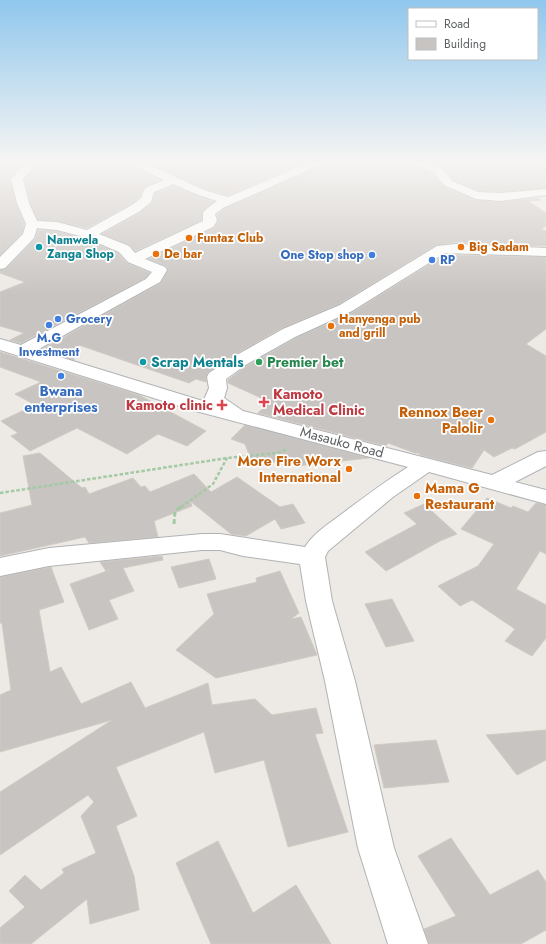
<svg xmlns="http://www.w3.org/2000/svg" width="546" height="944" viewBox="0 0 546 944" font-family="Jost,sans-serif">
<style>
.building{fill:#c8c4c1;stroke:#d1cac3}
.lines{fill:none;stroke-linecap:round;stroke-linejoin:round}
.minor-casing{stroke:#b0b3b5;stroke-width:2}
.path-far1{stroke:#a3c9a5;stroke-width:2.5;stroke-dasharray:3.5 2;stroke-linecap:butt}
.path{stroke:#a3c9a5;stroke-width:3;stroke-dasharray:5 2.5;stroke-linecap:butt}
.minor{fill:#fff;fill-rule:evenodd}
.food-dot{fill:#e8710a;stroke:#fff;stroke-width:1.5}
.culture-dot{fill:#0f9aa8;stroke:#fff;stroke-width:1.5}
.shop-dot{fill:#3f7fe0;stroke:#fff;stroke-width:1.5}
.leisure-dot{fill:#2e9e5b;stroke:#fff;stroke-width:1.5}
.health-dot{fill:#e0444e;stroke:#fff;stroke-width:1.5}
.labels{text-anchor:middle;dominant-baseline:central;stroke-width:3.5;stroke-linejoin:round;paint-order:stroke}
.far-food-label{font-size:12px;font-weight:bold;fill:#c56008;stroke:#fff;text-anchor:start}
.far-culture-label{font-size:12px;font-weight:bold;fill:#0d838f;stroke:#fff;text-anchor:start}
.far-shop-label{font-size:12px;font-weight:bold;fill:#366cbe;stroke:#fff;text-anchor:start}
.culture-label{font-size:14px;font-weight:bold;fill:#0d838f;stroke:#fff;text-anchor:start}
.leisure-label{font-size:14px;font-weight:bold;fill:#27864d;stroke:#fff;text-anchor:start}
.shop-label{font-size:14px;font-weight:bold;fill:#366cbe;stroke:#fff}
.health-label{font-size:14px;font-weight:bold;fill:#be3a42;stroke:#fff;text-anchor:start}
.food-label{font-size:14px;font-weight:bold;fill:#c56008;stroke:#fff;text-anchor:end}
.street-label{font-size:14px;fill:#5c6163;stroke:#fff}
</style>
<rect width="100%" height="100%" fill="#ede9e4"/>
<path class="building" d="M2 162H25L10 179 16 203 24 224 22 233 0 255V173Z
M39 162H127L160 180 144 187 140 197 131 204 87 228 57 221 38 220 30 203 25 179Z
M147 162H306L228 195 205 189Z
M327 162H410L411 165 433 173 443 186 475 200 501 202 538 198 541 200 528 201 546 213V226L541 229 546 231V246L456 242 436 245 339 304 282 328 234 355 208 372 206 376V382L196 379 189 383 79 345 73 359 75 360 41 350 161 283 168 269 166 266 149 259 214 228 218 222 217 215 224 209Z
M432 162H546V188L501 192 478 191 453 180 443 167Z
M173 186 214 202 202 212V220L135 251 130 245 102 234 141 212 152 203 155 193Z
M38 230 57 231 84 238 118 253 127 263 150 273 145 278 21 343 10 340 24 333 0 326V292L25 282 0 273V270L6 269 35 239Z
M445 255 546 257V329L526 344 546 356V432L515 449 512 448 494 457 484 450 472 468 420 455 419 453H415L388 443 386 446 258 413 270 402 228 383V380L248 365 296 338 353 312Z
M0 352 139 395 206 431 187 446 158 434 127 454 77 428 30 451 11 436 18 433 1 421 35 405 15 394 41 382 0 367Z
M245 425 369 458 296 466 294 459 253 465 245 444 231 439Z
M40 453 82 488 85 487 89 494 133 478 141 487 145 486 150 492 194 474 211 492 237 477 280 507 293 504 305 523 281 529 275 519 246 536 231 534 190 501 192 506 154 521 158 537 89 543 85 537 0 556V513L32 505 23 456Z
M487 498 511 508 513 506 528 512 536 503 546 505V554L540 551 516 589 546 605V638L532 656 505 641 515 629 472 600 460 606 438 586 478 566 494 544 461 529Z
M424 504 457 534 440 541 386 571 365 552 417 524 404 513Z
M162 556 163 560 123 568 134 591 109 600 118 619 89 630 70 584 110 570 106 571 100 562Z
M209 559 216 579 179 588 171 567Z
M51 567 64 602 39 610 50 672 61 667 81 704 131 682 145 708 208 683 212 705 255 699 272 715 316 708 323 733 315 734 348 832 288 847 264 760 215 773 204 732 116 767 137 816 116 826 134 876 139 910 90 924 87 899 31 944H0V928L25 907 9 891 25 875 41 890 64 873 62 869 96 853 81 816 94 802 88 795 0 855V792L112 720 0 752V695L11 690 2 623H0V577Z
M280 571 299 613 291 619 301 617 317 655 216 678 176 650 214 614 207 594 257 582 256 578Z
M392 599 414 641 386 647 365 604Z
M546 730V760L517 775 486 735Z
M436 740 449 782 384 788 374 745Z
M451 838 490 895 538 870 546 882V930L521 944H429L424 929 456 916 418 856Z
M218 841 253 913 296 885 331 944H211L176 863Z"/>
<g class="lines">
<defs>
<path id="minor" d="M27 162H38L23 179 29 203 37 221 57 222 87 230 132 205 141 198 145 188 164 180 128 162H143L204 190 228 197 311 162H326L223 208 215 214 217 221 213 227 145 259 165 267 167 270 160 282 37 350 206 402 204 400 209 388 207 377 209 373 235 356 283 329 340 305 437 246 456 244 546 248V256L445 253 352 311 295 337 247 364 226 379 227 388 224 398 243 411 492 475 538 452 546 451V466L515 482 546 490V504L429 472 393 497 328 551 325 557 332 601 355 681 394 848 428 944H388L358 848 325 681 306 601 300 564 243 556 220 550H202L49 566 0 576V558L49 548 202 534H220L305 547C313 534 327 525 339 516 362 499 384 482 408 467L192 410 0 350V339L21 345 146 279 152 272 128 262 119 252 84 237 57 230 37 228 34 238 5 268 0 269V257L23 234 26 224 17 203 11 179ZM173 184 196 194 217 201 205 210 203 213V221L135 253 129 246 99 234 140 211 151 202 154 192Z
M411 162H427L442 168 452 181 478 192 501 193 546 189V195L501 201 476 199 444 185 434 172 412 164Z"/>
</defs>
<use href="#minor" class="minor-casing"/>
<path class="path-far1" d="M0 493 227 458 277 453 288 449
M181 507 213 484 227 458"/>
<path class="path" d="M174 524 175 511 182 506"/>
<use href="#minor" class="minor"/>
</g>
<linearGradient id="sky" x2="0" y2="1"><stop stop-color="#90c7ed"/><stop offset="0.55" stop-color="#f7f5f3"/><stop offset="1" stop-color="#f7f5f3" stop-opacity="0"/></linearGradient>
<rect width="546" height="295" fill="url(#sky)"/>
<g class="food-dot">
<circle cx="189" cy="238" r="4"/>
<circle cx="461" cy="247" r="4"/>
<circle cx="156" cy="254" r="4"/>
<circle cx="331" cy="326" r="4"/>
<circle cx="491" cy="420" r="4"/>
<circle cx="349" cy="469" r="4"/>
<circle cx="417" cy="496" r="4"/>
</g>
<g class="culture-dot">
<circle cx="39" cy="247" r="4"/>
<circle cx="143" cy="362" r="4"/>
</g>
<g class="shop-dot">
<circle cx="372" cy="255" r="4"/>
<circle cx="432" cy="260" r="4"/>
<circle cx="58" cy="319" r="4"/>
<circle cx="49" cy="325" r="4"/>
<circle cx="61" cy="376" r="4"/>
</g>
<circle class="leisure-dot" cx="259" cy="362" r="4"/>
<g class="health-dot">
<path d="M262 396h4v4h4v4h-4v4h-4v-4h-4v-4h4z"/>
<path d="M220 399h4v4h4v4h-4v4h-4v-4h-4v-4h4z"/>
</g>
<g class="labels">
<g class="far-food-label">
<text x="197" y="238">Funtaz Club</text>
<text x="469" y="247">Big Sadam</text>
<text x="164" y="254">De bar</text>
<text x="339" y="319">Hanyenga pub<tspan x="339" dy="14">and grill</tspan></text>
</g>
<g class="far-culture-label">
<text x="47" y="240">Namwela<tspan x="47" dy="14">Zanga Shop</tspan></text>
</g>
<g class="far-shop-label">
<text x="364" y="255" text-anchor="end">One Stop shop</text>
<text x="440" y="260">RP</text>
<text x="66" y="319">Grocery</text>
<text x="49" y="338" text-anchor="middle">M.G<tspan x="49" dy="14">Investment</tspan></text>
</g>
<g class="culture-label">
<text x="151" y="362">Scrap Mentals</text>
</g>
<g class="leisure-label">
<text x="267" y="362">Premier bet</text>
</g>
<g class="shop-label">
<text x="61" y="391">Bwana<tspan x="61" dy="16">enterprises</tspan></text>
</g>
<g class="health-label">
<text x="273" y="394">Kamoto<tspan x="273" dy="16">Medical Clinic</tspan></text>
<text x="213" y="405" text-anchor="end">Kamoto clinic</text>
</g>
<g class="food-label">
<text x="483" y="412">Rennox Beer<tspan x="483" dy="16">Palolir</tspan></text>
<text x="341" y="461">More Fire Worx<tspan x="341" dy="16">International</tspan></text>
<text x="425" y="488" text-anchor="start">Mama G<tspan x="425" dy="16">Restaurant</tspan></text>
</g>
<g class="street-label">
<text transform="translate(342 442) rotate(15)">Masauko Road</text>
</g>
</g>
<rect x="408" y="8" width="130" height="52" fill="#ffffff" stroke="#bec0c1"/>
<rect x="416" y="21" width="20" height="6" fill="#ffffff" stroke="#bec0c1"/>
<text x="444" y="28" font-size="12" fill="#5c6163">Road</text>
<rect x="416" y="38" width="20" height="12" fill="#c8c4c1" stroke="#bec0c1"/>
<text x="444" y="48" font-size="12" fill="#5c6163">Building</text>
</svg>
